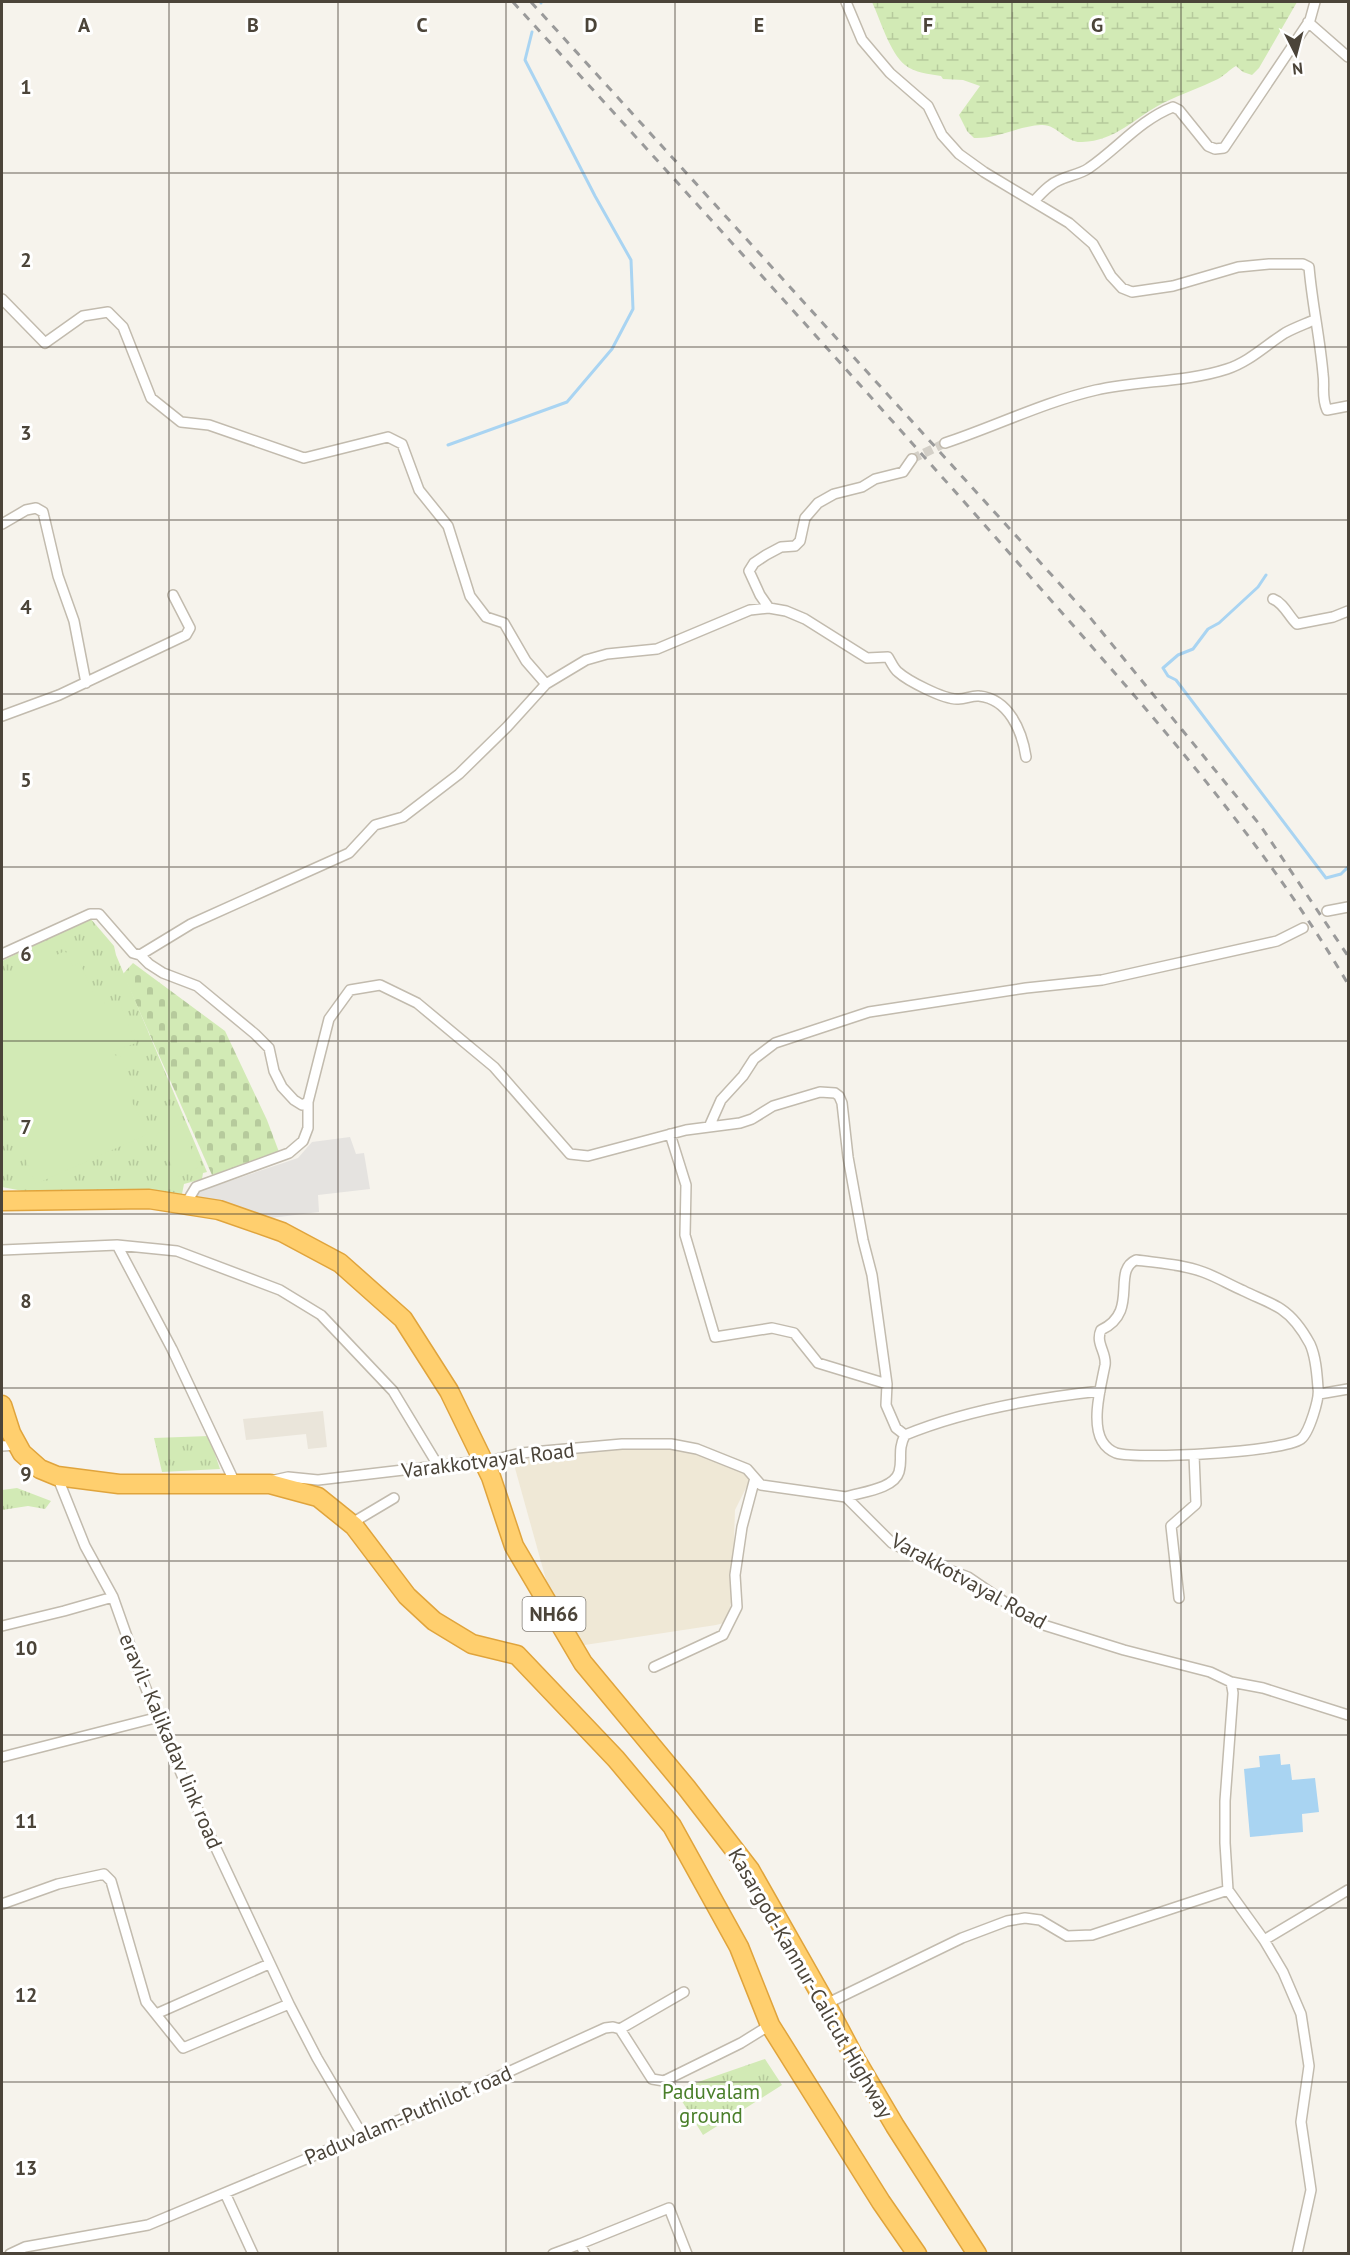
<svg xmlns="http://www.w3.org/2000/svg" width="1350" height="2255" viewBox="0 0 1350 2255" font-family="'PT Sans',sans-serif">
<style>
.residential{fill:#eae5da}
.education{fill:#efe8d6}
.wetland{fill:url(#wetland-marsh)}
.cemetery{fill:url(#cemetery-stones)}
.park{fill:url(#park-tufts)}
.pitch{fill:#d2eab5}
.parking{fill:#e5e3e0}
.water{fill:#a9d4f2}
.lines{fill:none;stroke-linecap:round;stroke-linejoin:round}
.stream{stroke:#a9d4f2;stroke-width:3}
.street-tunnel{stroke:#d4d0c8;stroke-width:9;stroke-dasharray:9 4.5;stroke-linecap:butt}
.street-casing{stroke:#c2bbae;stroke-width:12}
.highway-casing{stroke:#e0a43c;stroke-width:21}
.street{stroke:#fff;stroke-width:9}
.highway{stroke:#ffcf6e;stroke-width:18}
.rail{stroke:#9a9a9a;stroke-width:3;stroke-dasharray:8 8;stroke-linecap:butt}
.grid{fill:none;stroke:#4b4439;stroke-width:1.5;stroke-opacity:0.55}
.labels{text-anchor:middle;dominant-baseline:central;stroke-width:6;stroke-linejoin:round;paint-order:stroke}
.shield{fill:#fff;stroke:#817c74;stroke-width:1.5}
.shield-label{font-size:20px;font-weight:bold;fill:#4b4439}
.street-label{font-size:21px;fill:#4b4439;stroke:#fff}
.park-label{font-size:21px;fill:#4a7f2a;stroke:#fff}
.grid-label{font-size:20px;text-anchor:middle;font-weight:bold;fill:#4b4439;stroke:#fff;stroke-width:6;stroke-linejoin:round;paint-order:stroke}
</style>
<defs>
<pattern id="wetland-marsh" width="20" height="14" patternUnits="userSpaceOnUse" patternTransform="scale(1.5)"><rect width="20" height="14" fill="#d2eab5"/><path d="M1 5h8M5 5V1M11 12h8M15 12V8" fill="none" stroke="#b6ca9c"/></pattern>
<pattern id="cemetery-stones" width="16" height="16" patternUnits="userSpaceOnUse" patternTransform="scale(1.5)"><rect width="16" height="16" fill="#d2eab5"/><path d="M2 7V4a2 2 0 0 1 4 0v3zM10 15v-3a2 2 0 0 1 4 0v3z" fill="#b6ca9c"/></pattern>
<pattern id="park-tufts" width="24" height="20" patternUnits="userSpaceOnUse" patternTransform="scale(1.5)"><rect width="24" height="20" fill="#d2eab5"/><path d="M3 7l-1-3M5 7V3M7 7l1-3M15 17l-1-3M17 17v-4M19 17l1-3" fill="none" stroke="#b6ca9c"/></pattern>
</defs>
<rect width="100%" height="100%" fill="#f6f3ec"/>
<path class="residential" d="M323 1411 327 1447 308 1449 306 1434 246 1440 243 1419Z"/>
<path class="education" d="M646 1445 693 1450 744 1470 750 1480 735 1510 732 1597 728 1617 724 1623 716 1625 565 1648 513 1461Z"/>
<path class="wetland" d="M872 2H1297L1259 68 1252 75 1243 72 1236 66C1229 70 1224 76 1218 79 1200 88 1181 94 1163 103 1134 118 1116 141 1082 142 1065 143 1058 124 1041 125 1018 126 998 139 974 138L967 131 959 115 980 86 963 80 943 79 941 76C929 74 915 73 905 65 890 53 880 19 872 2Z"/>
<path class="cemetery" d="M133 963 225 1031 267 1120 279 1152 212 1175 123 974Z"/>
<path class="park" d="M90 918 114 946 116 955 207 1172 203 1173 202 1179 184 1184 182 1194 127 1191H23L2 1187V961Z
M209 1436 220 1469 162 1472 154 1438Z
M17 1488 51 1501 45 1509 28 1506 2 1510V1490Z
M765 2059 782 2085 703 2135 675 2090Z"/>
<path class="pitch" d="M65 951 73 966 80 963 99 1006 108 1001 110 1004 119 1002 136 1043 113 1051 116 1056 120 1054 138 1095 130 1098 148 1134 36 1184 2 1105V981Z
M181 1124 199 1167 177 1177 156 1134Z"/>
<path class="parking" d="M350 1137 356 1154 364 1153 370 1189 318 1195 319 1212 255 1220 190 1208 194 1193 298 1158 312 1142Z"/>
<path class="water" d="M1280 1754 1281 1765 1290 1764 1292 1780 1315 1778 1319 1812 1302 1814 1303 1832 1250 1837 1244 1769 1260 1767 1259 1756Z"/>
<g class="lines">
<path class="stream" d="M541 3V2
M448 445 567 402 612 349 633 309 631 260 595 196 525 60 532 32
M1266 575 1258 587 1219 623 1208 629 1193 649 1178 655 1163 668 1168 676 1176 680 1326 878 1341 874 1348 867"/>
<path class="street-tunnel" d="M912 459 945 443"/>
<defs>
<path id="street" d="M846 2 862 40 890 73 928 106 942 135 959 154 984 172 1069 223 1093 244 1111 276 1122 288 1132 292 1173 286 1238 267 1269 264H1303L1309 267C1312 303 1320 338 1323 374 1325 387 1321 397 1327 410L1348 406
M1308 22 1348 57
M1034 201C1039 196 1045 189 1051 185 1062 176 1078 176 1089 168 1118 148 1140 120 1173 107L1179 110 1208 146 1215 149 1224 148 1310 20 1315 2
M2 299 45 343 83 316 108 312 123 327 151 398 181 422 209 425 304 458 388 437 402 444 419 490 448 526 470 596 486 617 504 623 526 661 546 684
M945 443C996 426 1044 402 1096 390 1139 380 1184 383 1227 369 1249 362 1266 345 1285 333 1294 328 1305 324 1314 320
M2 524 26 510 36 508 43 512 58 576 74 621 86 683
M1273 599C1284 603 1289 617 1297 624L1333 617 1348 611
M769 608 760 595 749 571 754 563 766 555 781 547 795 546 800 541 805 518 818 503 834 494 862 487 875 479 903 472 912 459
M2 716 59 695 186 635 190 628 173 595
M1327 911 1348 907
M2 954 90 914H99L133 953 140 955 191 924 349 853 375 825 403 817 459 774 507 727 546 684 586 660 607 654 657 649 750 610 769 608 786 611 805 619 867 658 888 657C891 662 894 669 898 672 908 681 943 699 957 699 964 700 972 695 979 696 1009 699 1022 731 1026 757
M140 955 149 964 163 973 197 986 255 1034 269 1048 274 1071 282 1087 294 1100 302 1105 308 1102
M709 1127 740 1123 752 1119 773 1106 820 1092 835 1093 839 1096 842 1103 848 1157 863 1240 872 1275 887 1384 886 1405 896 1428 905 1435
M670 1134 686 1185 685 1235 715 1337 772 1328 794 1333 818 1363 887 1384
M185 1205 196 1187 289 1153 303 1141 308 1128V1102L329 1019 350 990 380 985 417 1003 494 1067 570 1154 588 1156 686 1130 709 1127 721 1100 743 1076 754 1059 775 1043 869 1012 1026 988 1102 980 1277 941 1303 928
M117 1245 172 1349 235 1483
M2 1250 117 1245 177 1251 280 1290 321 1315 393 1391 439 1467
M1136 1260C1158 1263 1182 1264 1203 1272 1217 1277 1230 1285 1244 1291 1256 1297 1270 1302 1281 1309 1293 1317 1303 1331 1310 1344 1316 1357 1317 1374 1318 1388 1320 1398 1309 1433 1301 1439 1282 1452 1139 1460 1116 1453 1111 1451 1105 1446 1102 1441 1091 1422 1101 1386 1105 1365 1107 1353 1095 1343 1101 1330 1140 1312 1111 1271 1136 1260Z
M1319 1394 1348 1389
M2 1446 17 1445
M57 1476 85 1546 113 1597 142 1679 183 1778 289 2004
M270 1481 288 1477 318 1480 497 1459 521 1453 622 1444H671L697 1449 747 1469 761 1485 846 1497 892 1543 928 1562 968 1577 1034 1622 1124 1650 1210 1672 1231 1682 1233 1693 1225 1801V1843L1228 1890
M846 1497C861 1492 894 1489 899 1472 903 1458 897 1451 905 1435 963 1411 1037 1398 1100 1391
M354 1526 357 1520 394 1498
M1179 1598 1171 1526 1196 1504 1194 1455
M2 1626 64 1611 113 1597
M654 1667 723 1635 737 1607 735 1575 742 1527 755 1478
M1231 1682 1263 1688 1348 1715
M2 1757 159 1717
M2 1904 58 1884 104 1874 111 1881 146 2002 183 2048 289 2004 317 2058 363 2136
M1264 1940 1348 1890
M826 2004 962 1938 1007 1921 1025 1918 1040 1920 1067 1936 1092 1935 1228 1890 1264 1940 1283 1972 1301 2014 1309 2066 1301 2122 1311 2190 1297 2254
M156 2014 269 1964
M620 2029 684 1992
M225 2193 253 2254
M10 2254 25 2247 148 2225 440 2103 605 2028 613 2027 620 2029 652 2079 664 2081 741 2043 770 2025
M553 2254 580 2244
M585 2254 580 2244 669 2208 687 2254"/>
<path id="highway" d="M2 1201 149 1199 219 1210 282 1232 340 1263 403 1319 449 1391 491 1477 514 1546 583 1663 686 1787 750 1870 826 2004 852 2053 895 2126 977 2254
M2 1405 11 1433 22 1453 40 1469 57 1476 119 1484H270L318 1497 354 1526 407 1596 434 1621 472 1644 517 1655 616 1759 672 1826 739 1947 770 2025 881 2202 917 2254"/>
</defs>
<use href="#street" class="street-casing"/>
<use href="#highway" class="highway-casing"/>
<use href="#street" class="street"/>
<use href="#highway" class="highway"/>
<path class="rail" d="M513 2C677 182 842 363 1004 547 1126 686 1254 824 1348 984
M531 2 1088 615 1260 825 1348 956"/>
</g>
<path class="grid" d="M169 2V2254M338 2V2254M506 2V2254M675 2V2254M844 2V2254M1012 2V2254M1181 2V2254M2 173H1348M2 347H1348M2 520H1348M2 694H1348M2 867H1348M2 1041H1348M2 1214H1348M2 1388H1348M2 1561H1348M2 1735H1348M2 1908H1348M2 2082H1348"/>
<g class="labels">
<rect class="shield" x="522.5" y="1597" width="63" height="34" rx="4.5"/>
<g class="shield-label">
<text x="554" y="1614">NH66</text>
</g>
<g class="street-label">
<text transform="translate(488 1460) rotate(-7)">Varakkotvayal Road</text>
<text transform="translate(969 1581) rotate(29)">Varakkotvayal Road</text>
<text transform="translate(171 1741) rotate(67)">eravil- Kalikadav link road</text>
<text transform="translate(811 1983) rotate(60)">Kasargod-Kannur-Calicut Highway</text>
<text transform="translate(408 2115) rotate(-23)">Paduvalam-Puthilot road</text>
</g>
<g class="park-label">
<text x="711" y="2091">Paduvalam<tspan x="711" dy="24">ground</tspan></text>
</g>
</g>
<g class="grid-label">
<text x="84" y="32">A</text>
<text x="253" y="32">B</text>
<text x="422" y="32">C</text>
<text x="591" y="32">D</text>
<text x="759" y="32">E</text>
<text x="928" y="32">F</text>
<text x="1097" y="32">G</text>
<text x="26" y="94">1</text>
<text x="26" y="267">2</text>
<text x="26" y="440">3</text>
<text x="26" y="614">4</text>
<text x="26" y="787">5</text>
<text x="26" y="961">6</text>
<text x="26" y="1134">7</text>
<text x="26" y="1308">8</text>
<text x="26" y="1481">9</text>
<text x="26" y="1655">10</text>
<text x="26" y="1828">11</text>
<text x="26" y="2002">12</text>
<text x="26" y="2175">13</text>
</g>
<rect width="1350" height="2255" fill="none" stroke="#4b4439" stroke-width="6"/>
<g transform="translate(1296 54) rotate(174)" stroke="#ffffff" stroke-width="4.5" paint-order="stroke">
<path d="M0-4.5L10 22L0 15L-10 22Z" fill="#4b4439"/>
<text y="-9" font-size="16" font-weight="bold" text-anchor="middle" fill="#4b4439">N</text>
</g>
</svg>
